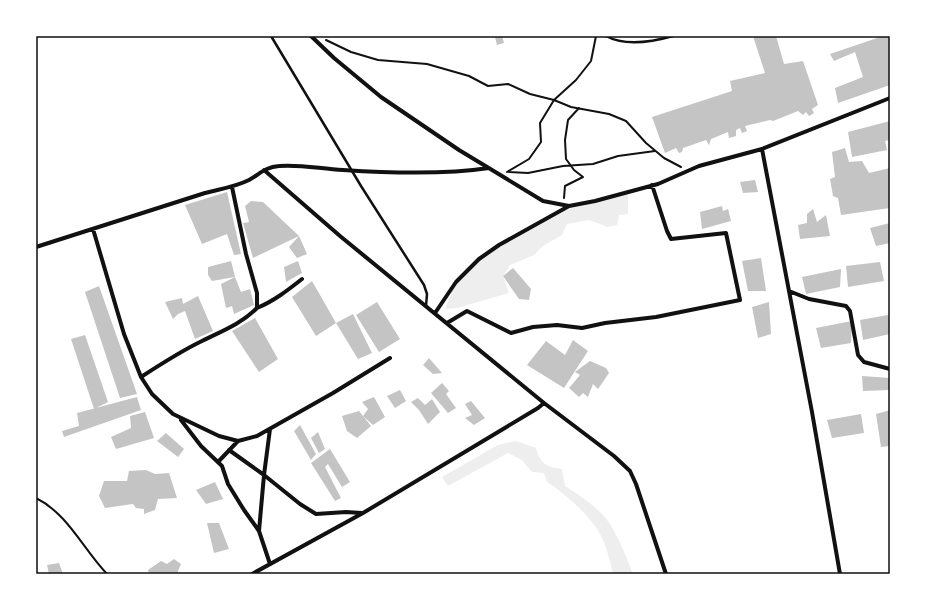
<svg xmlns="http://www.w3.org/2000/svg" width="926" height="610" viewBox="0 0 926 610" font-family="Jost,sans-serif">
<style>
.green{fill:#eee}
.building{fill:#c4c4c4}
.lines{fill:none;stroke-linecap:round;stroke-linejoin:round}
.path{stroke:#111;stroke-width:2}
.service{stroke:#111;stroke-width:2.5}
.minor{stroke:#111;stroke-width:4}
.neatline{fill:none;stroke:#111;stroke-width:1.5}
</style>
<rect width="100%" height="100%" fill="#fff"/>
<path class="green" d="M628 191V214L619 215 617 225 608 227 589 220 567 224 562 235 543 246 534 255 510 265 503 276 509 293 457 308 445 309 456 282 479 259 569 206Z
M516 441 536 448C540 464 547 467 562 469L565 486C578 494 591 503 602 514 615 527 626 556 633 574H613C610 561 607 548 601 536 594 519 562 491 547 482L544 473 532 472 522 460 508 453 448 486 442 477 498 445Z"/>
<path class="building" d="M502 36 504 43 497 45 495 37Z
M753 36H776L784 64 803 61 818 105 812 109 814 113 809 116 806 112 803 115 798 111 773 121 770 120 745 126 747 131 742 133 740 128 736 130V136L729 138 728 132 711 139 709 145 706 140 683 148 682 152 679 153 676 148 665 153 652 117 732 91 730 81 765 73Z
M883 36H890V85L838 103 835 88 863 77 855 52 834 61 830 54Z
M890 121V140L885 141 887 150 852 157 848 132Z
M845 148 849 162 862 161 869 173 890 168V208L841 215 838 198 833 196 830 179 835 177 832 152Z
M755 180 758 192 743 193 740 182Z
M227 192 241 254 234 255 227 234 202 244 185 205Z
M251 201 263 202 299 236 253 258 243 223 249 222 245 206Z
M722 206 723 211 728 209 731 221 702 229 700 212Z
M813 209 817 222 826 215 830 236 800 239 798 225 807 223V214Z
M890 223V243L876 246 870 228Z
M299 236 307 254 297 258 289 247Z
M761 258 766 291H748L742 261Z
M231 261 235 277 241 292 250 289 254 305 234 314 232 306 226 308 221 284 235 277 212 281 208 275V267Z
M298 261 302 273 286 282 284 267Z
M880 262 884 281 848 287 846 266Z
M513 268 531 289 529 300 519 299 503 276Z
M841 269 840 287 806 294 802 277Z
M312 281 336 323 316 336 292 297Z
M99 286 137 394 120 398 85 292Z
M198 296 213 331 195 339 185 311 178 314 173 319 165 302 182 298 183 304Z
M377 302 400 339 379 352 356 315Z
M769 302 771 334 758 338 752 307Z
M353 314 372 353 358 359 336 323Z
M888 315 890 323V334L863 340 860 320Z
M255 318 278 359 259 372 232 331Z
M852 321 851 343 821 348 816 328Z
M85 335 108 402 94 409 71 339Z
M573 340 588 351 564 388 527 365 546 341 565 355Z
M429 358 442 373 433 374 423 365Z
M590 361 606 368 609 373 598 389 593 384 588 397 583 393 579 397 569 388 580 375 575 372Z
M862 376 890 378V390L863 391Z
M442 383 449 391 446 394 456 408 448 413 431 393Z
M400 390 406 401 395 408 387 396Z
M137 397 141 410 64 437 62 431 79 426 77 413Z
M374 397 385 417 373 425 363 416 368 409 362 402Z
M418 398 425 405 432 399 440 412 428 424 419 410 411 402Z
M471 401 485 418 474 425 465 418 472 415 465 404Z
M890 410V446L881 447 876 414Z
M359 411 371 426 357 438 347 431 342 416Z
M145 412 154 438 116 449 111 437 131 428 130 416Z
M861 414 864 433 832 438 827 420Z
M300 425 316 454 311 460 294 431Z
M318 432 325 449 319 453 311 438Z
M166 433 184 449 178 457 157 441Z
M330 449 350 482 342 487 328 464 325 467 341 498 335 501 311 463Z
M146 470 155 474 169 473 177 498 158 499 155 510 144 514V509L136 508 133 504 105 508 99 496 104 481H127L129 471Z
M215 482 223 499 206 504 196 490Z
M207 523H219L229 549 214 553Z
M174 559 181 564 178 571 179 574H149L148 570 161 561 167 564Z
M59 563 63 574H49L47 565Z"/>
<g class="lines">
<path class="path" d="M596 36 591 61 576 80 554 100 571 107 609 114 626 121 646 143 664 158 681 167
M326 40 351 52 378 60 427 64 469 76 488 86 508 84 530 94 554 100 540 123 541 142 529 159 507 172
M509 172 528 173 563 166 593 164 618 156 655 151
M564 198 565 186 583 177 574 170 566 159 565 140 568 120 579 108
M36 498C68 514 83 549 107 574"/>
<path class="service" d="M271 36 361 186 424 285 427 294 426 306
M606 36C626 47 652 42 673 36"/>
<path class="minor" d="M311 36 334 58 381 97 459 150 543 201 569 206
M762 149 812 412 840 574
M93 229 124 334 141 377 152 394 173 414 219 436 238 441 257 436 333 393 390 358
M36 247 205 193C220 189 235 187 249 180 260 174 265 167 279 166 300 164 321 169 343 170 389 173 443 175 489 168
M789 291 809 299 846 306 850 311 858 355 864 362 890 369
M257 308C274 301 288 290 302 279
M435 313 456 282 479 259 499 245 569 206 595 201 658 184 699 166 762 149 890 98
M447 323 467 311 511 333 533 327 557 325 582 328 605 323 656 317 740 300 726 233 671 239 667 231 652 185
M141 377C161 364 181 351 202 341 222 331 241 324 257 308V293L246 254 232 187
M544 403 614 456 630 471 636 484 666 574
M181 420 201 446 222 466 228 484 244 510 259 531
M229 450 264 475 300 504 316 514 346 512 362 513
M218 462 238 441
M270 564 259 531 264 475 270 429
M252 574 363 513 538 408 544 403 340 236 264 170"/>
</g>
<rect width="926" height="610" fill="none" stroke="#ffffff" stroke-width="74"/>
<rect x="37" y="37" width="852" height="536" class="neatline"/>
</svg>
